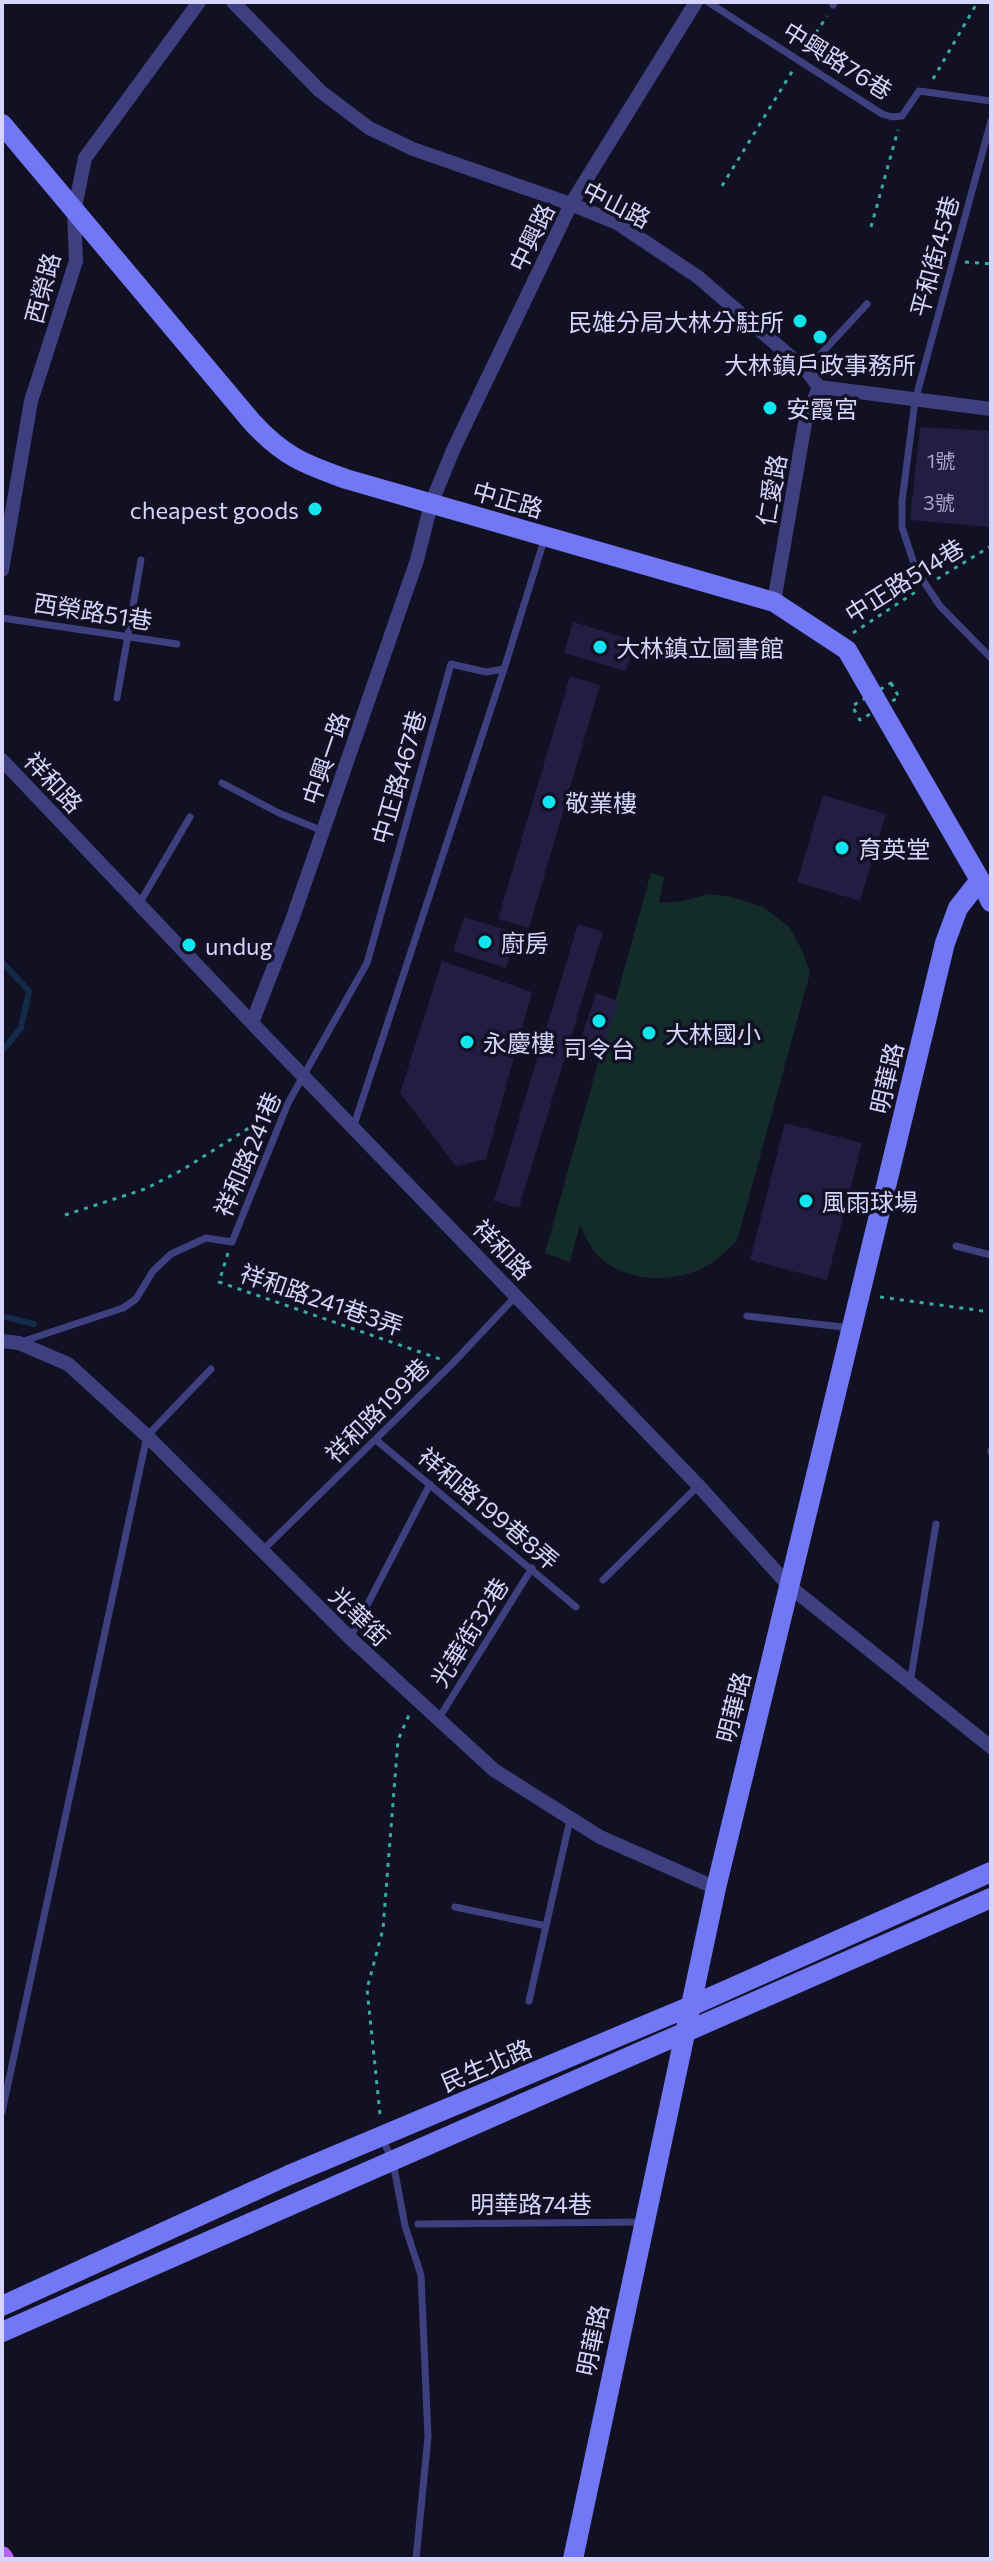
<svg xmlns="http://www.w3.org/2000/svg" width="993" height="2561" viewBox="0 0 993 2561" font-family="Commissioner,'Noto Sans TC',sans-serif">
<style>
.green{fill:#132c2a}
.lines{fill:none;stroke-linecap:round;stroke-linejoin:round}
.stream{stroke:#132b49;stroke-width:6}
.building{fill:#221d42}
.path{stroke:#37ad9f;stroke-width:3;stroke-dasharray:4 6;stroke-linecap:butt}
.lane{stroke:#3e3f7f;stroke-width:7}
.street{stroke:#3e3f7f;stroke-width:14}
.secondary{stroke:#7277f5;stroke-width:20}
.primary{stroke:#b563f4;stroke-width:20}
.poi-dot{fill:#10e4ec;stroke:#121023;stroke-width:3}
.labels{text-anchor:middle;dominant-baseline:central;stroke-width:7;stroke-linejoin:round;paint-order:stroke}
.number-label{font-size:20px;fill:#aaa6ce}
.street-label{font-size:24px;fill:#d7d4fc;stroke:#121023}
.poi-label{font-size:24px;fill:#d7d4fc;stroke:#121023;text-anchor:start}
</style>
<rect width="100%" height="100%" fill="#121023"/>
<path class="green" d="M651 873 664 877 659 903 683 901 709 894 733 897 763 907 789 927 803 952 810 973 737 1241C729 1248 721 1256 713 1262 682 1283 634 1284 604 1261 592 1252 586 1238 580 1225L570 1262 545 1253Z"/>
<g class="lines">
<path class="stream" d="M2 962 29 991 21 1028 2 1051
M2 1316 34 1324"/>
</g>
<path class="building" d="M920 427 991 431V527L910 520Z
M573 622 635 641 626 671 564 653Z
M570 676 600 685 529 928 498 919Z
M823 795 886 814 860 901 797 882Z
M464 917 517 933 506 968 453 951Z
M578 924 603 932 519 1208 494 1201Z
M442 961 532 992 486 1159 456 1166 400 1093Z
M596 993 618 1001 602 1049 580 1042Z
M785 1123 862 1143 827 1280 750 1260Z"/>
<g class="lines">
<path class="path" d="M805 50 827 16
M933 79 977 3
M722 186 793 70
M871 227 898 130
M965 262 991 264
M937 579 991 546
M853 633 917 591
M891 683 899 697 860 720 852 706Z
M65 1215 145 1189 182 1170 268 1116
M228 1253 219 1282 440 1359
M880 1297 991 1312
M380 2114 367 1989 383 1929 398 1740 409 1715"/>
<path class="lane" d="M708 2 882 114 892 117 902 116 919 91 991 101
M833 5 835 2
M991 121 915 401 902 501V527L916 570 940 606 991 658
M806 370 867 304
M2 618 177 644
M117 698 141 560
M222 783 279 813 323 831
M139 904 190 817
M353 1128 504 669
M956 1246 991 1255
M747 1316 851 1328
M21 1342 123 1308 136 1299 153 1271 171 1254 206 1238 232 1242 288 1103 367 963 451 664 486 672 504 669 545 537
M376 1440 576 1607
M991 1450V1452
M262 1551 453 1363 517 1295
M603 1580 698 1486
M350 1638 430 1484
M910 1683 936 1524
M439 1718 532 1568
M455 1907 546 1926
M529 2001 570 1820
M2 2112 147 1436 211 1369
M383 2140 393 2162 405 2226 421 2275 428 2437 416 2559
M418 2224 642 2222"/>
<path class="street" d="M233 2 320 91 369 128 413 149 571 204 617 223 698 277 806 370 819 387 991 409
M2 570 31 401 76 261 74 212 85 158 199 2
M774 602 805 423 819 387
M2 760 252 1023 698 1485 789 1586 991 1747
M252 1023 292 920 417 560 431 504 454 448 571 204 696 2
M2 1341 19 1343 68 1364 147 1436 350 1638 494 1770 600 1837 716 1888"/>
<path class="secondary" d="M2 124 252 422C283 456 304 464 346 479L774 602 847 650 980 880 991 902
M2 2306 289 2175 691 2006 991 1872
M2 2332 991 1898
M573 2559 716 1888 945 943 958 908 980 880"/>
<path class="primary" d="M2 2556 4 2559"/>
</g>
<g class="poi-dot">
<circle cx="800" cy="321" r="8"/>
<circle cx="820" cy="337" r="8"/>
<circle cx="770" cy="408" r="8"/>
<circle cx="315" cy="509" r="8"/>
<circle cx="600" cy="647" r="8"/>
<circle cx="549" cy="802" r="8"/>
<circle cx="842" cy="848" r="8"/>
<circle cx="485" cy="942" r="8"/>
<circle cx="189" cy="945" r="8"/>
<circle cx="599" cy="1021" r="8"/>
<circle cx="649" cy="1033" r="8"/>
<circle cx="467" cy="1042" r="8"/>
<circle cx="806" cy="1201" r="8"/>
</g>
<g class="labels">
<g class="number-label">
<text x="941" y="460">1號</text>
<text x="939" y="502">3號</text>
</g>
<g class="street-label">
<text transform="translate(838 60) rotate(32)">中興路76巷</text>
<text transform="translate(617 204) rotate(27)">中山路</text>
<text transform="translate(531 237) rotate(-64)">中興路</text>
<text transform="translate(934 256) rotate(-75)">平和街45巷</text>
<text transform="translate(42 288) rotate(-75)">西榮路</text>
<text transform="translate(771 490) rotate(-80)">仁愛路</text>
<text transform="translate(508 499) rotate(16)">中正路</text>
<text transform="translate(904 580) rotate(-32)">中正路514巷</text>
<text transform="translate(93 611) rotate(9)">西榮路51巷</text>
<text transform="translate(325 758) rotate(-71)">中興一路</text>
<text transform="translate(398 777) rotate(-74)">中正路467巷</text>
<text transform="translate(54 782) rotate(47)">祥和路</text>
<text transform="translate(886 1078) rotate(-77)">明華路</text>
<text transform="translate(247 1154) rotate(-67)">祥和路241巷</text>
<text transform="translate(503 1249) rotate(46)">祥和路</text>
<text transform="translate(322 1299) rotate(19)">祥和路241巷3弄</text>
<text transform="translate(377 1410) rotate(-45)">祥和路199巷</text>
<text transform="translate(489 1508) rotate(40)">祥和路199巷8弄</text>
<text transform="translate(360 1616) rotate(44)">光華街</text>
<text transform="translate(469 1632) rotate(-58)">光華街32巷</text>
<text transform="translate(733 1707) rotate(-76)">明華路</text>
<text transform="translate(486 2065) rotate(-23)">民生北路</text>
<text x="531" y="2203">明華路74巷</text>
<text transform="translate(592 2340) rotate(-78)">明華路</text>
</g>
<g class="poi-label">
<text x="784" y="321" text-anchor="end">民雄分局大林分駐所</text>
<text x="820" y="364" text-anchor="middle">大林鎮戶政事務所</text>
<text x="786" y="408">安霞宮</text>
<text x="299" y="509" text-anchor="end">cheapest goods</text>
<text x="616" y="647">大林鎮立圖書館</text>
<text x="565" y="802">敬業樓</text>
<text x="858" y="848">育英堂</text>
<text x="501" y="942">廚房</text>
<text x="205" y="945">undug</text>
<text x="665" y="1033">大林國小</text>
<text x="483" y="1042">永慶樓</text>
<text x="599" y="1048" text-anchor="middle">司令台</text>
<text x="822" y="1201">風雨球場</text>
</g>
</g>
<rect width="993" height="2561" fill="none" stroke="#d7d4fc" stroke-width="8"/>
</svg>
